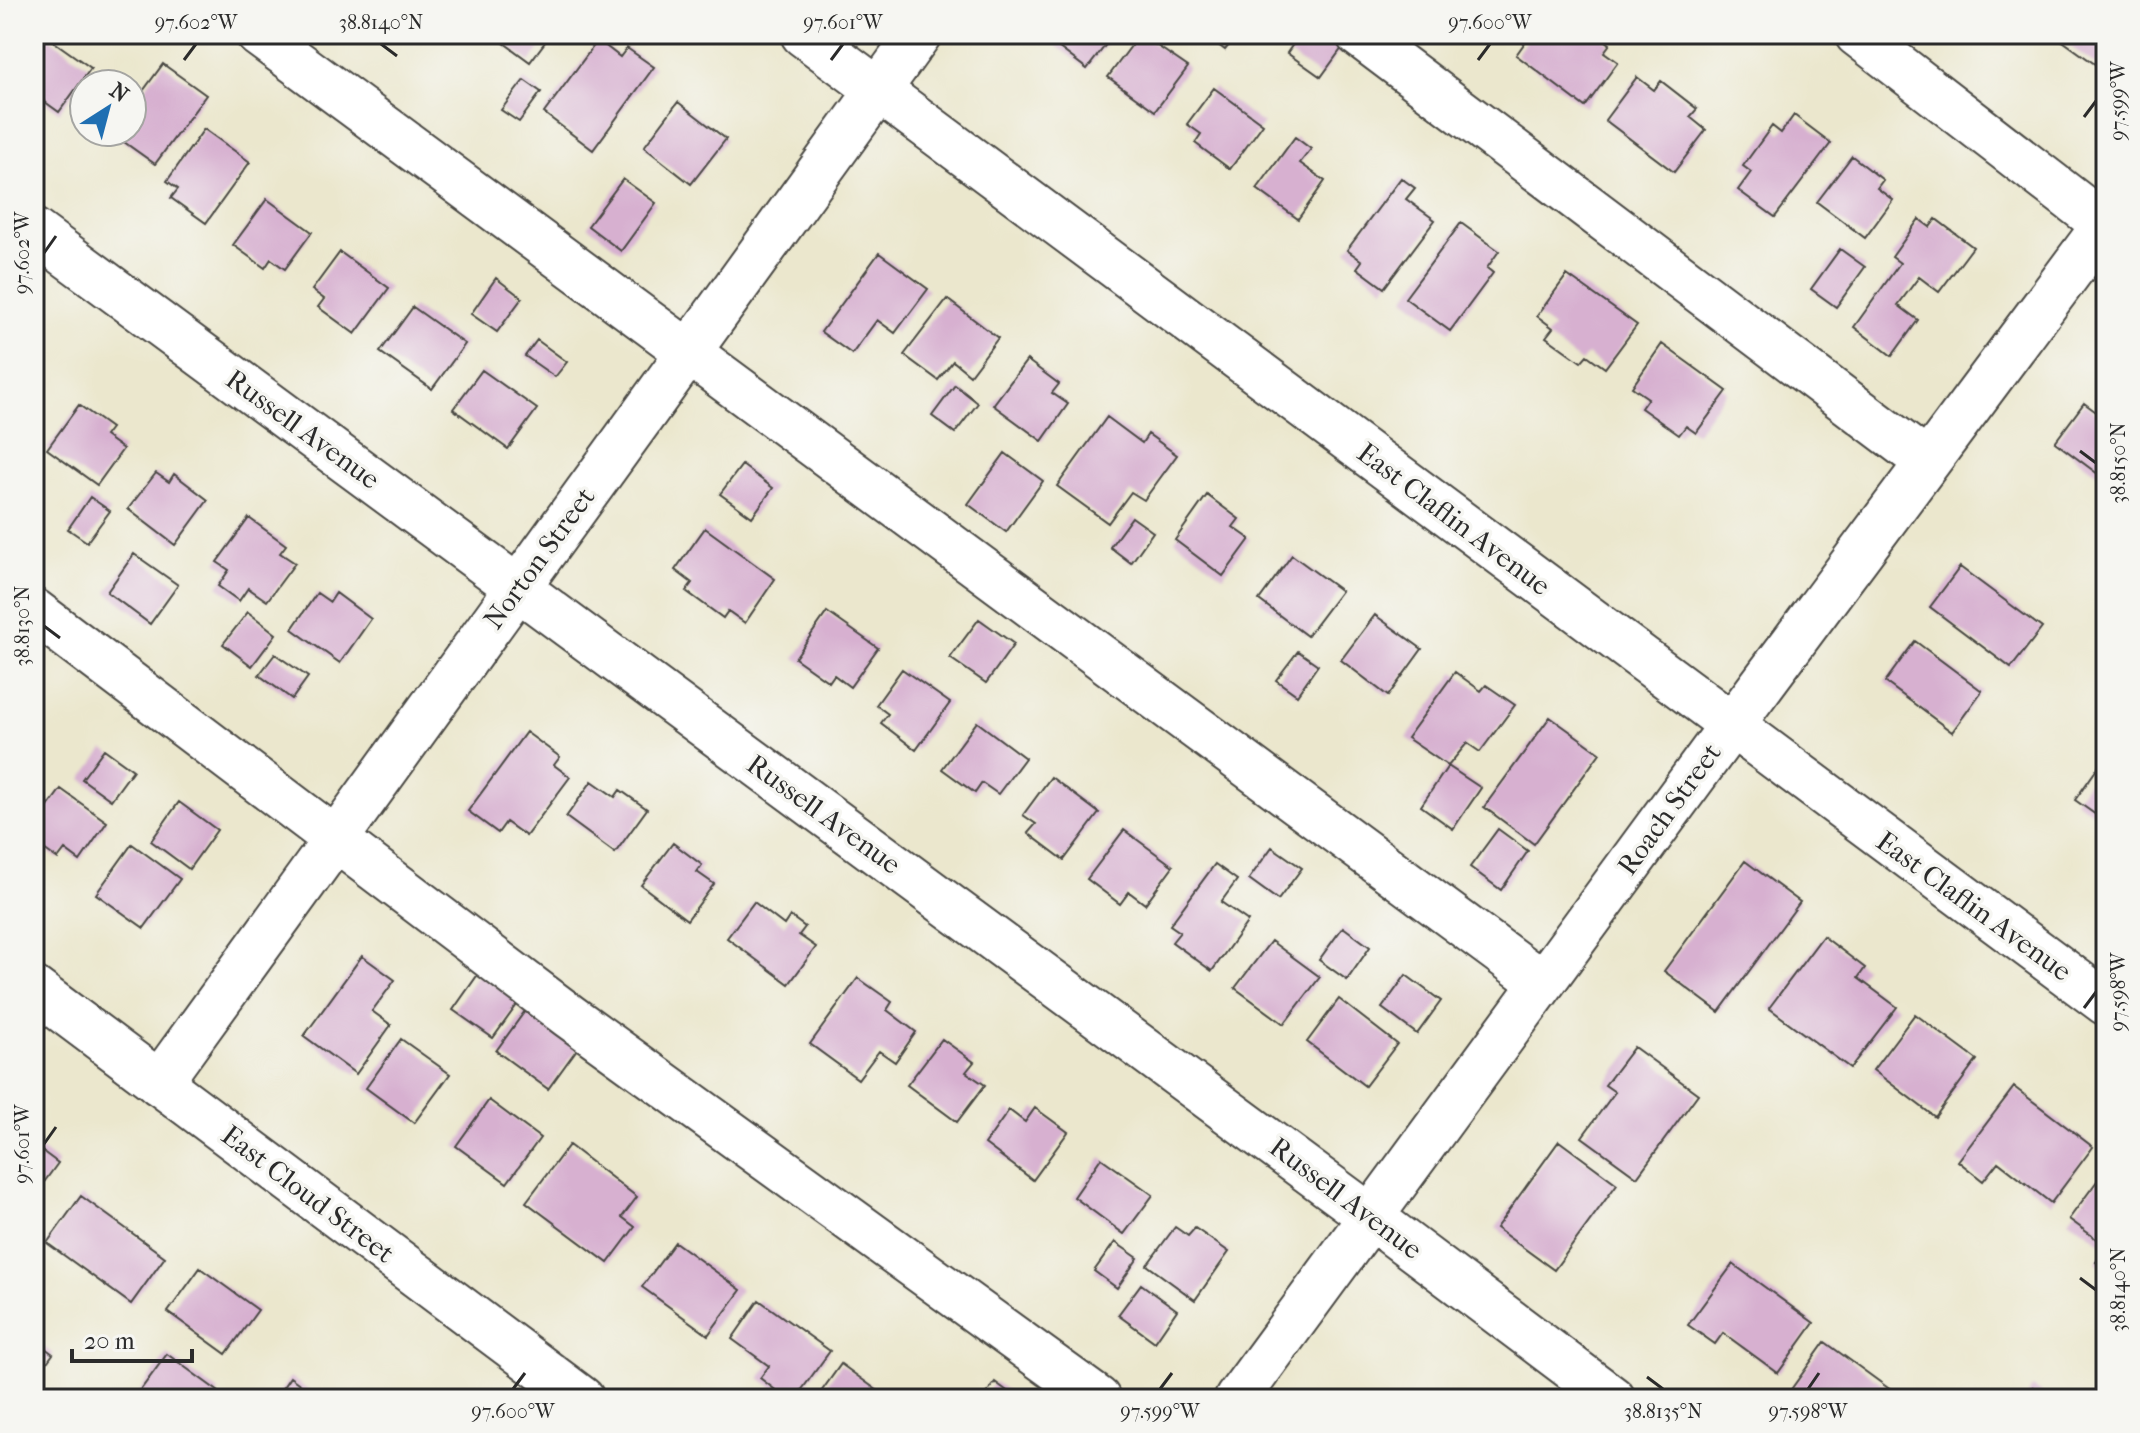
<svg xmlns="http://www.w3.org/2000/svg" width="2140" height="1433" viewBox="0 0 2140 1433" font-family="'IM FELL French Canon',serif">
<style>
.building{fill:#d7b0d0}
.lines{fill:none;stroke-linecap:round;stroke-linejoin:round}
.minor-casing{stroke:#484743;stroke-width:48}
.major-casing{stroke:#484743;stroke-width:48}
.minor{stroke:#fff;stroke-width:44}
.major{stroke:#fff;stroke-width:44}
.ticks{fill:none;stroke:#2b2b2b;stroke-width:3}
.labels{text-anchor:middle;dominant-baseline:central;stroke-width:7;stroke-linejoin:round;paint-order:stroke}
.street-label{font-size:28px;fill:#2b2b2b;stroke:#f6f6f2}
.neatline{fill:none;stroke:#2b2b2b;stroke-width:3}
.ticks-label{font-size:20px;text-anchor:middle;fill:#2b2b2b}
</style>
<rect width="100%" height="100%" fill="#f6f6f2"/>
<filter id="ink" filterUnits="userSpaceOnUse"><feTurbulence type="fractalNoise" baseFrequency=".0125" numOctaves="2"/><feDisplacementMap in="SourceGraphic" scale="16" xChannelSelector="R" yChannelSelector="G"/><feConvolveMatrix kernelMatrix="1 2 1 2 8 2 1 2 1" color-interpolation-filters="sRGB"/></filter>
<filter id="wash" filterUnits="userSpaceOnUse"><feTurbulence type="fractalNoise" baseFrequency=".006" numOctaves="4" result="noise"/><feDisplacementMap in="SourceGraphic" scale="32" xChannelSelector="R" yChannelSelector="G"/><feGaussianBlur stdDeviation="1.8" result="paint"/><feColorMatrix in="noise" values="0 0 0 0 0 0 0 0 0 0 0 0 0 0 0 0 0 1.4 0 .05"/><feComposite in="paint" operator="in"/></filter>
<g filter="url(#wash)">
<rect width="100%" height="100%" fill="#ebe7cd"/>
<g id="blocks">
<path class="building" d="M498 34H551L530 62 496 37Z
M1041 34H1114L1087 69Z
M1140 34 1188 67 1155 111 1108 77Z
M1204 34H1238L1225 50Z
M1300 34H1338L1347 41 1321 77 1287 53Z
M1531 34H1597L1610 44 1604 52 1618 62 1585 107 1516 55Z
M2053 34H2106V72Z
M46 36 91 68 59 112 34 94V53Z
M598 40 620 57 627 48 654 67 593 150 544 113Z
M163 64 206 95 155 164 110 132H132V106Z
M1637 77 1654 90 1661 81 1697 109 1690 117 1706 130 1674 172 1605 120Z
M524 80 541 92 519 122 501 110Z
M1214 88 1263 124 1230 169 1195 143 1201 134 1187 124Z
M678 102 726 139 691 184 644 147Z
M1794 115 1831 143 1775 217 1738 190 1751 172 1743 166 1772 126 1781 133Z
M204 129 250 162 206 223 171 198 178 189 167 181Z
M1295 137 1311 149 1300 163 1325 181 1298 219 1257 189Z
M1852 156 1883 180 1877 188 1893 200 1865 238 1817 202Z
M1401 178 1415 188 1406 199 1435 220 1384 288 1357 268 1362 261 1347 250Z
M623 179 656 203 621 251 588 226Z
M267 199 312 232 285 269 271 259 265 268 233 245Z
M1919 219 1930 227 1936 219 1973 247 1939 292 1919 277 1898 305 1918 320 1892 356 1854 327 1900 263 1892 257Z
M1461 223 1499 251 1487 268 1493 273 1450 331 1405 298Z
M1840 249 1865 267 1836 307 1811 289Z
M340 252 389 288 355 334 318 307 324 299 312 290Z
M879 253 928 289 895 333 877 320 852 354 821 332Z
M1567 275 1637 325 1605 368 1587 355 1581 362 1546 337 1553 328 1537 316Z
M496 278 522 298 497 332 471 314Z
M947 299 998 338 970 375 953 361 938 380 904 355Z
M413 307 465 344 432 389 380 352Z
M537 340 567 362 555 377 525 356Z
M1662 344 1727 391 1696 433 1686 426 1679 435 1641 408 1648 398 1632 387Z
M1027 360 1059 384 1052 393 1068 404 1042 441 993 405Z
M482 370 537 409 508 449 453 409Z
M955 385 978 403 955 433 932 416Z
M2084 403 2103 417 2106 414V480L2055 442Z
M79 405 111 428 105 436 123 449 97 485 47 449Z
M1107 417 1142 443 1148 434 1177 455 1144 500 1131 492 1108 523 1057 486Z
M1005 453 1043 481 1006 532 968 504Z
M742 465 773 488 752 517 720 494Z
M156 473 169 482 174 474 208 500 175 545 128 509Z
M1207 495 1239 519 1233 527 1250 539 1223 576 1175 540Z
M90 497 110 511 87 542 68 529Z
M1132 517 1153 532 1131 563 1110 547Z
M249 518 286 545 280 553 295 563 267 601 248 588 239 601 218 586 229 570 217 562Z
M705 528 775 579 745 623 728 611 723 618 686 591 692 583 675 570Z
M134 554 178 585 150 624 107 592Z
M1292 555 1341 591 1307 636 1259 600Z
M1960 567 2042 628 2011 668 1930 607Z
M317 593 330 602 336 593 371 619 340 663 292 629Z
M248 612 276 634 252 666 223 644Z
M827 612 878 648 850 687 834 675 829 682 795 658Z
M1375 615 1422 649 1388 696 1341 660Z
M979 619 1014 644 986 683 950 658Z
M1915 641 1982 691 1952 732 1885 682Z
M1298 651 1318 665 1297 695 1276 680Z
M275 654 308 677 292 699 259 675Z
M902 669 950 703 916 750 881 723 888 714 876 705Z
M1455 672 1481 691 1486 685 1515 705 1480 752 1467 743 1448 766 1481 788 1453 829 1421 806 1448 766 1407 738Z
M1550 717 1600 753 1534 844 1484 807Z
M977 722 1025 758 998 794 982 783 975 793 942 769Z
M526 732 560 757 554 765 570 777 526 836 506 822 498 833 468 811Z
M104 749 133 770 111 800 82 779Z
M2106 756V822L2075 800Z
M1051 777 1099 813 1064 860 1028 833 1036 824 1023 815Z
M592 781 615 797 620 790 647 809 615 853 566 817Z
M61 789 107 822 80 861 65 850 58 859 34 842V826Z
M179 802 217 830 189 869 151 841Z
M1498 829 1528 851 1501 890 1470 867Z
M1124 830 1173 866 1145 904 1129 892 1120 904 1087 879Z
M673 843 702 865 697 872 714 884 687 920 641 885Z
M132 844 180 879 144 928 96 894Z
M1272 847 1302 868 1278 900 1249 879Z
M1745 861 1800 902 1719 1012 1664 971Z
M1215 864 1237 880 1221 902 1248 921 1212 971 1172 942 1180 932 1170 925Z
M754 902 784 925 790 916 805 927 799 935 816 947 789 984 727 938Z
M1343 927 1370 947 1347 980 1319 960Z
M1823 936 1865 968 1858 978 1897 1007 1850 1068 1769 1008Z
M1271 941 1320 977 1284 1024 1235 988Z
M362 956 395 980 372 1011 391 1025 356 1074 304 1036Z
M479 973 519 1002 493 1038 453 1010Z
M1406 975 1441 1001 1417 1034 1382 1008Z
M858 978 892 1002 887 1010 916 1032 895 1062 879 1051 858 1079 810 1044Z
M1339 999 1397 1044 1365 1086 1307 1042Z
M525 1011 577 1049 548 1089 496 1051Z
M1915 1014 1977 1060 1935 1117 1873 1070Z
M401 1039 450 1074 414 1123 366 1088Z
M942 1039 974 1062 966 1072 985 1085 957 1122 907 1085Z
M1634 1047 1698 1094 1637 1177 1582 1137 1615 1092 1605 1085Z
M2014 1087 2093 1147 2051 1203 1998 1162 1983 1181 1958 1161Z
M489 1100 540 1138 507 1183 456 1146Z
M1035 1108 1068 1132 1033 1180 985 1144 1009 1110 1025 1122Z
M1559 1141 1617 1184 1554 1270 1496 1228Z
M34 1145 58 1163 34 1196Z
M569 1145 637 1197 622 1217 635 1227 608 1263 526 1202Z
M1101 1158 1153 1195 1124 1234 1074 1197Z
M2106 1169V1246L2069 1219Z
M81 1196 165 1257 131 1304 47 1243Z
M1175 1227 1188 1236 1195 1228 1229 1252 1195 1300 1147 1265Z
M675 1242 741 1290 708 1335 642 1287Z
M1115 1242 1138 1258 1117 1288 1094 1271Z
M2106 1249V1270L2096 1262Z
M1733 1264 1814 1323 1778 1373 1723 1333 1715 1344 1688 1325Z
M200 1268 258 1310 226 1354 168 1312Z
M1141 1284 1177 1310 1155 1342 1118 1315Z
M759 1300 830 1351 795 1399H787L760 1378 769 1366 732 1339Z
M34 1340 53 1354 34 1380Z
M1825 1342 1899 1396 1897 1399H1792L1787 1395Z
M167 1354 219 1392 214 1399H134Z
M841 1364 889 1399H816Z
M290 1377 320 1399H275Z
M995 1382 1018 1399H982Z
M2033 1387 2049 1399H2024Z"/>
</g>
</g>
<g filter="url(#ink)">
<use href="#blocks" fill-opacity="0" stroke="#484743" stroke-width="2"/>
<g class="lines">
<defs>
<path id="minor" d="M258 34 1542 983
M803 34 2106 1003
M1358 34 1927 462
M1857 34 2106 226
M34 231 1371 1217 1613 1399
M34 611 569 1016 1098 1399
M159 1083 919 34
M1237 1399 1731 726 2106 223"/>
<path id="major" d="M34 989 582 1399"/>
</defs>
<use href="#minor" class="minor-casing"/>
<use href="#major" class="major-casing"/>
<use href="#minor" class="minor"/>
<use href="#major" class="major"/>
</g>
</g>
<path class="ticks" d="M381 44 397 56M184 60 196 44M831 60 843 44M1478 60 1490 44M2084 117 2096 101M44 253 56 236M2080 451 2096 463M44 626 60 638M2084 1008 2096 992M44 1144 56 1127M2080 1278 2096 1290M1647 1377 1663 1389M513 1389 525 1373M1160 1389 1172 1373M1808 1389 1819 1373"/>
<g class="labels">
<g class="street-label">
<text transform="translate(303 429) rotate(36)">Russell Avenue</text>
<text transform="translate(1454 519) rotate(37)">East Claflin Avenue</text>
<text transform="translate(539 558) rotate(-54)">Norton Street</text>
<text transform="translate(1669 809) rotate(-54)">Roach Street</text>
<text transform="translate(824 814) rotate(36)">Russell Avenue</text>
<text transform="translate(1974 906) rotate(36)">East Claflin Avenue</text>
<text transform="translate(308 1194) rotate(37)">East Cloud Street</text>
<text transform="translate(1346 1198) rotate(37)">Russell Avenue</text>
</g>
</g>
<rect width="2140" height="1433" fill="none" stroke="#f6f6f2" stroke-width="88"/>
<g transform="translate(108 108) rotate(36)"><circle r="38" fill="#f6f6f2" stroke="#a5a5a2" stroke-width="2"/>
<path d="M0-6L14 30L0 20L-14 30Z" fill="#1f6fb2"/>
<text y="-12" font-size="22" font-weight="bold" text-anchor="middle" fill="#2b2b2b">N</text>
</g>
<path d="M72 1349v12h120v-12" fill="none" stroke="#2b2b2b" stroke-width="4"/>
<text x="84" y="1349" font-size="24" fill="#2b2b2b" stroke="#f6f6f2" stroke-width="6" paint-order="stroke">20 m</text>
<rect x="44" y="44" width="2052" height="1345" class="neatline"/>
<g class="ticks-label">
<text x="196" y="29">97.602°W</text>
<text x="381" y="29">38.8140°N</text>
<text x="843" y="29">97.601°W</text>
<text x="1490" y="29">97.600°W</text>
<text transform="translate(2118 101) rotate(-90)" y="7">97.599°W</text>
<text transform="translate(22 253) rotate(-90)" y="7">97.602°W</text>
<text transform="translate(2118 463) rotate(-90)" y="7">38.8150°N</text>
<text transform="translate(22 626) rotate(-90)" y="7">38.8130°N</text>
<text transform="translate(2118 992) rotate(-90)" y="7">97.598°W</text>
<text transform="translate(22 1144) rotate(-90)" y="7">97.601°W</text>
<text transform="translate(2118 1290) rotate(-90)" y="7">38.8140°N</text>
<text x="513" y="1418">97.600°W</text>
<text x="1160" y="1418">97.599°W</text>
<text x="1663" y="1418">38.8135°N</text>
<text x="1808" y="1418">97.598°W</text>
</g>
</svg>
